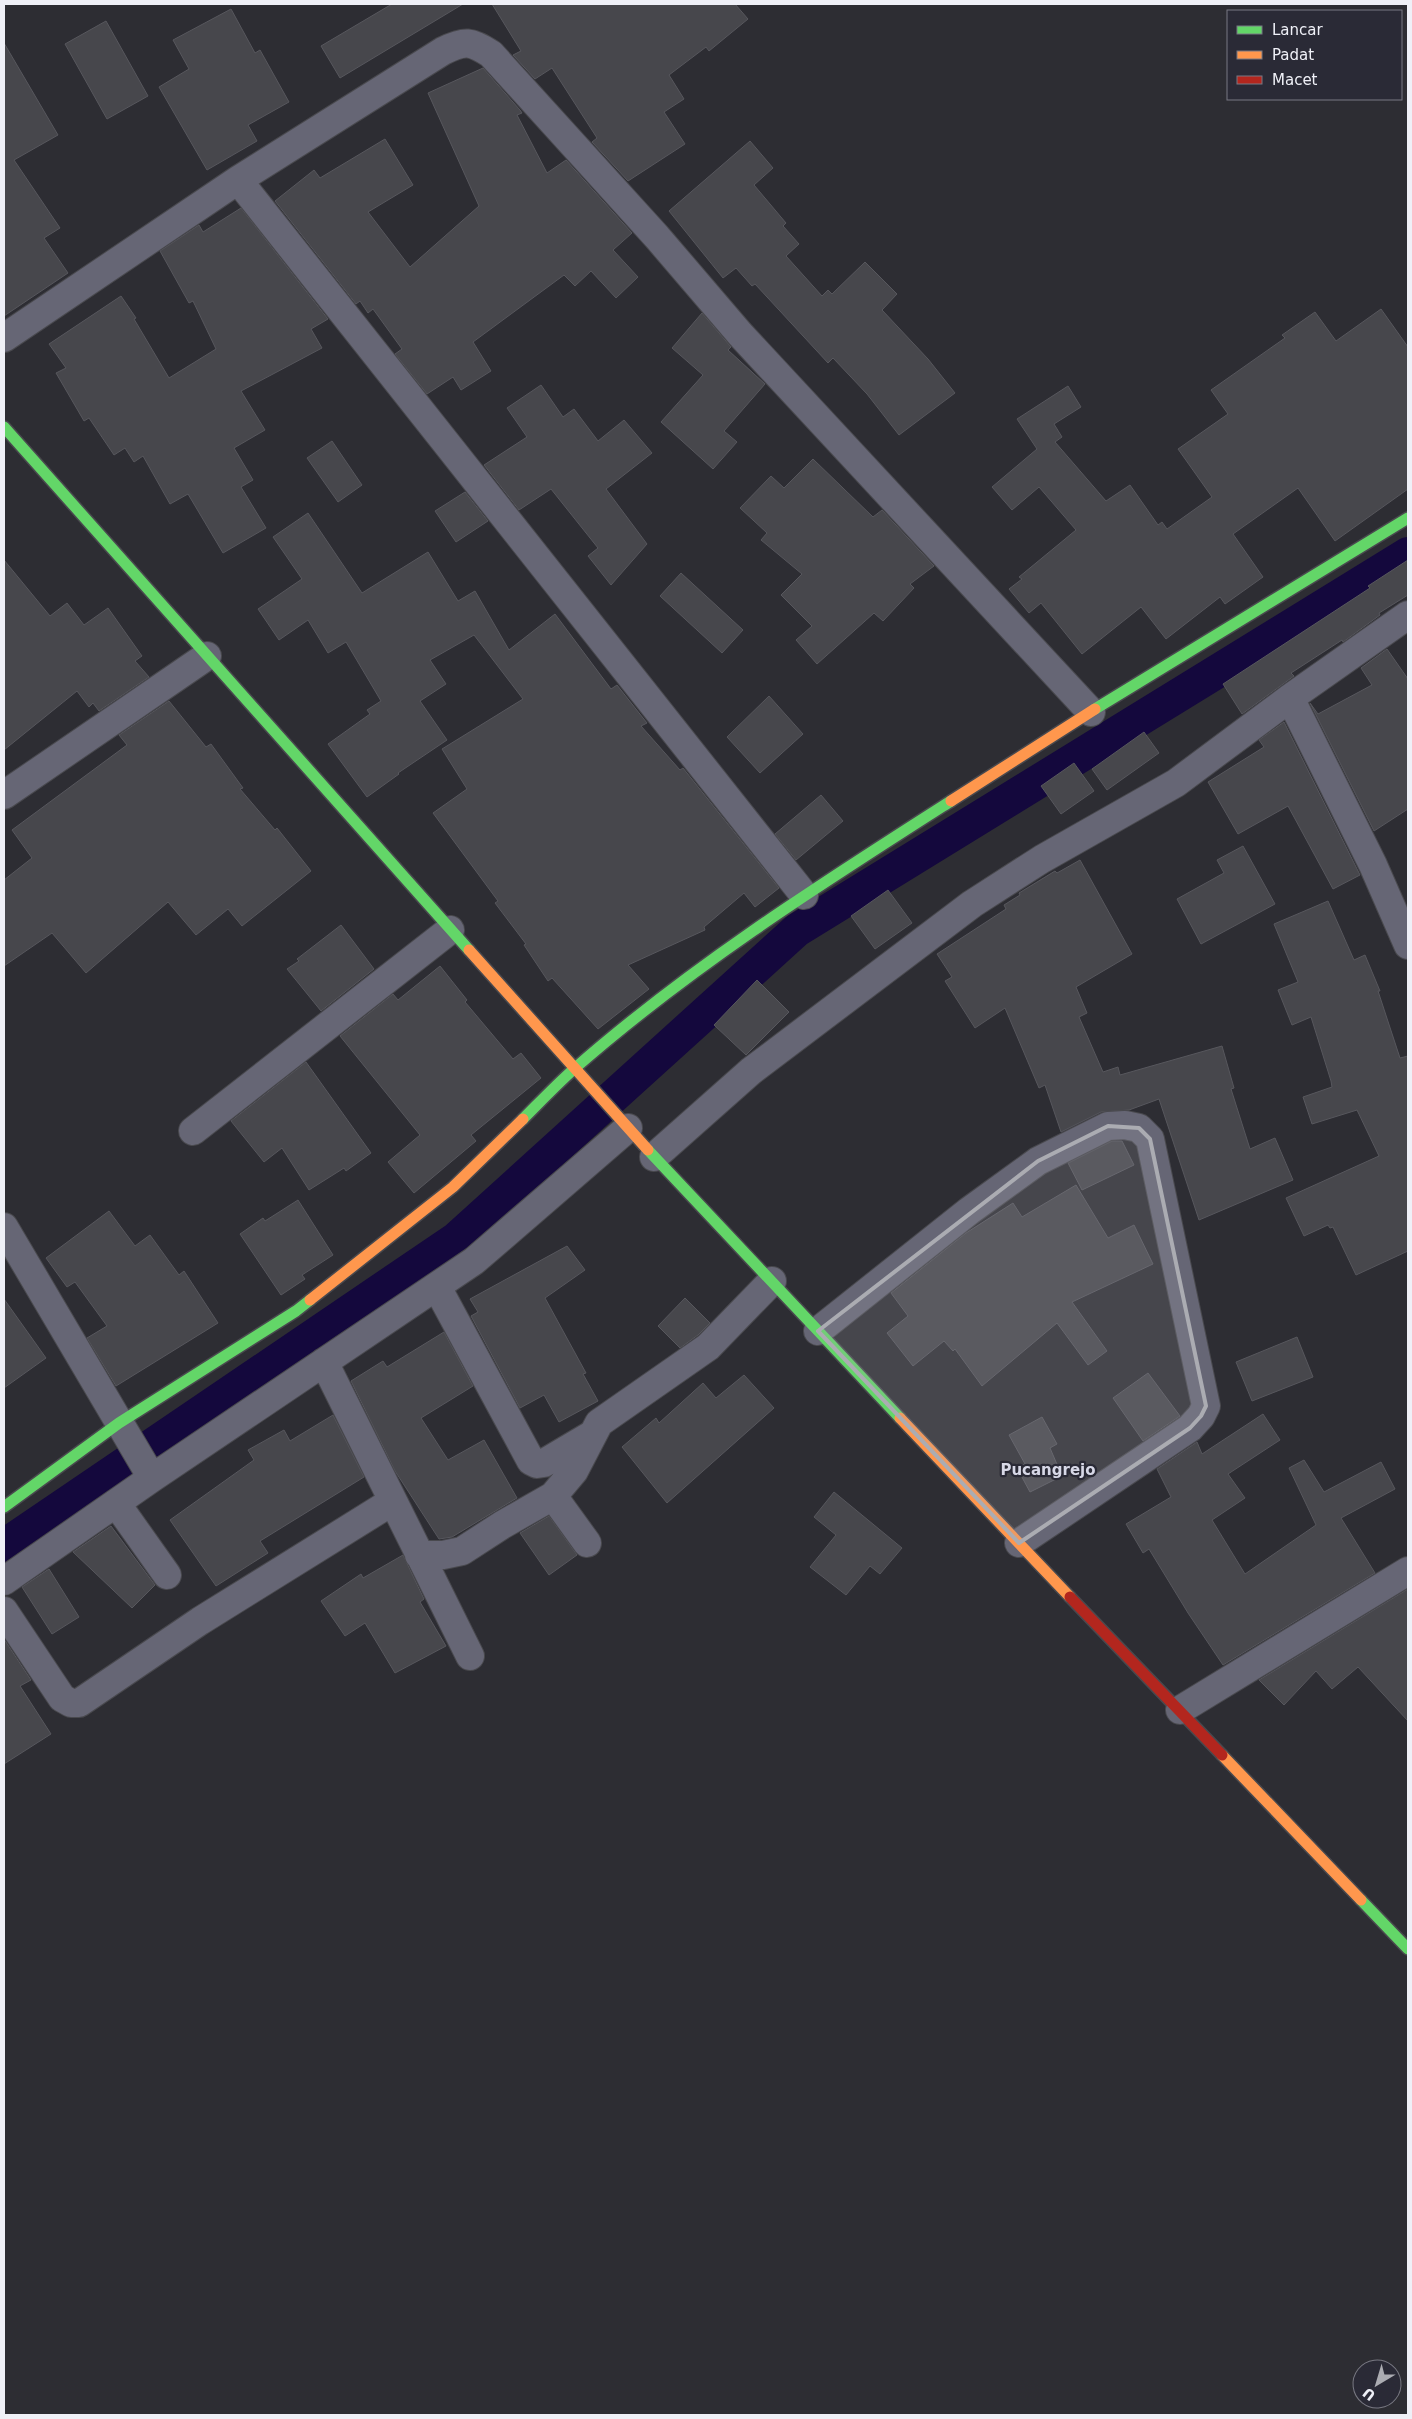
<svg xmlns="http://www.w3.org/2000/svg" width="1412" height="2419" viewBox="0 0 1412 2419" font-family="'DejaVu Sans',sans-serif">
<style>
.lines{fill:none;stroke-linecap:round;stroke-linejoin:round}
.canal{stroke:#14083d;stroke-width:34}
.building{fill:#47474c;stroke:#57575d}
.street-casing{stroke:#49494e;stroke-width:30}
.fast-casing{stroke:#49494e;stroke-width:14}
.slow-casing{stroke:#49494e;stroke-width:14}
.jam-casing{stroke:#49494e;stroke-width:14}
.street{stroke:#666675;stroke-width:28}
.fast{stroke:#63d668;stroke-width:11}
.slow{stroke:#ff974d;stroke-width:11}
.jam{stroke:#b3261e;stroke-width:11}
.marked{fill:#abacb2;fill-opacity:0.2;stroke:#abacb2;stroke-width:4;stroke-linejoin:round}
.labels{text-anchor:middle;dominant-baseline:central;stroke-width:4.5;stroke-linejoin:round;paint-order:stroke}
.quarter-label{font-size:15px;font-weight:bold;fill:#d7d8e7;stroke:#2a2a36}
</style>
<rect width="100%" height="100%" fill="#2d2d33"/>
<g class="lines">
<path class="canal" d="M4 1546 456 1239 797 930 1408 554"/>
</g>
<path class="building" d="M392 4H463L340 78 321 46Z
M492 4H735L748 19 709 51 706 47 669 75 684 99 664 112 685 144 628 181 592 142 597 138 552 68 535 79 513 55 521 51Z
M231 9 255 53 260 50 289 102 248 125 257 141 207 170 159 87 189 69 173 40Z
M106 21 148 96 107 119 65 44Z
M4 43 58 135 14 160 60 228 44 238 68 273 4 316Z
M483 68 520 110 522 113 517 115 547 173 566 160 632 233 613 250 638 277 616 298 591 271 575 286 564 275 473 342 491 371 461 390 453 377 427 394 395 354 402 349 373 309 368 313 360 301 356 304 275 201 314 170 320 178 385 139 413 185 368 212 410 267 479 206 428 93Z
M750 141 773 168 754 185 786 223 783 226 799 244 786 256 822 296 828 290 832 294 865 262 897 294 882 310 928 359 955 393 899 435 867 394 833 358 828 363 755 284 752 286 736 268 723 278 669 211Z
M241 208 328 319 311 329 322 348 241 391 265 430 234 448 253 480 241 487 266 528 223 553 188 494 170 504 143 456 134 462 125 448 114 455 89 418 84 421 56 373 66 368 49 344 121 296 136 318 134 319 169 378 216 349 193 301 189 303 160 251 199 225 203 232Z
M1381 309 1408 347V489L1335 541 1298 488 1233 534 1263 577 1225 604 1220 597 1166 639 1141 607 1082 654 1041 603 1029 613 1009 589 1022 579 1019 577 1076 530 1039 487 1012 510 992 487 1037 449 1017 419 1068 386 1081 407 1054 424 1062 437 1055 442 1106 501 1130 485 1158 525 1162 522 1167 529 1212 497 1178 449 1228 414 1211 390 1285 338 1282 335 1315 312 1336 341Z
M702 313 731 347 728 350 765 384 724 431 737 442 713 469 661 422 703 375 672 348Z
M541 385 563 417 574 409 598 441 624 420 652 453 606 489 647 544 611 585 588 556 598 548 551 489 519 510 484 465 527 437 507 408Z
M332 441 362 485 338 502 307 458Z
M813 459 873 517 882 510 934 566 910 584 914 588 883 621 874 613 817 664 796 640 812 626 781 595 802 574 761 540 767 533 740 508 771 476 784 488Z
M465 492 488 521 456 542 435 511Z
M308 513 362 593 428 552 458 601 475 591 509 650 555 614 611 689 617 685 647 723 641 726 680 770 683 768 779 888 755 907 744 893 704 927 705 930 628 965 649 989 598 1029 552 978 548 981 524 945 526 944 495 903 498 901 433 813 467 789 442 749 523 699 474 635 430 660 446 684 420 701 447 740 398 773 399 774 367 797 328 744 370 714 367 710 381 701 346 642 328 653 308 620 279 640 258 609 302 579 273 537Z
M4 560 50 616 67 603 84 625 108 608 142 656 135 661 149 677 99 711 93 703 89 707 77 691 4 750Z
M1408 560V595L1379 613 1380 615 1343 642 1342 640 1291 673 1294 676 1242 714 1223 684 1370 588 1368 586Z
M681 573 743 630 722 653 660 596Z
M1387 649 1408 679V809L1374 831 1310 703 1318 714 1372 685 1361 668Z
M769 696 803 734 760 773 727 737Z
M169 701 206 747 211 744 243 788 240 789 275 830 277 828 311 871 242 926 228 909 196 935 168 902 86 973 52 933 4 966V880L32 858 12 830 127 745 119 735Z
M1284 722 1360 875 1333 889 1288 806 1238 834 1208 782 1264 747 1259 740Z
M1144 732 1159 753 1107 790 1092 769Z
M1074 763 1094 791 1061 814 1041 786Z
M821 795 843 821 796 860 775 834Z
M1243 846 1275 904 1201 944 1177 899 1224 873 1217 860Z
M1080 860 1132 954 1076 987 1087 1013 1079 1017 1103 1072 1118 1067 1120 1075 1222 1046 1234 1088 1231 1089 1250 1149 1275 1138 1293 1180 1199 1220 1159 1099 1129 1110 1101 1112 1061 1132 1045 1085 1039 1088 1005 1008 975 1028 945 981 952 977 937 954 1006 909 1004 905 1020 895 1019 893 1055 871 1057 873Z
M888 890 912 923 875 949 851 916Z
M1328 901 1354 960 1365 955 1380 991H1378L1400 1058 1408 1056V1251L1356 1275 1333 1227 1330 1228 1328 1225 1304 1236 1286 1198 1379 1156 1357 1110 1312 1124 1303 1097 1332 1087 1331 1081 1311 1017 1292 1025 1278 990 1298 982 1274 924Z
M341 925 374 969 321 1011 287 969 299 961 297 959Z
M440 966 467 1000 465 1002 513 1059 521 1053 541 1078 471 1135 476 1141 414 1193 388 1162 420 1135 340 1036 393 994 398 1000Z
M757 980 789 1012 746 1055 714 1025Z
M306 1062 371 1153 346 1171 344 1168 309 1190 282 1148 264 1162 231 1121Z
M1112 1141H1122L1134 1165 1082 1190 1068 1163Z
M1076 1185 1108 1238 1134 1225 1153 1264 1072 1302 1107 1351 1088 1365 1057 1323 982 1386 955 1349 953 1351 944 1341 913 1366 887 1333 908 1316 891 1293 966 1233 1013 1203 1022 1217Z
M298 1200 333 1255 302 1275 305 1279 281 1295 240 1234 263 1218 265 1221Z
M109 1211 135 1246 150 1235 179 1275 184 1271 218 1323 116 1386 87 1338 107 1326 75 1282 67 1287 46 1258Z
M567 1246 585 1270 545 1298 586 1373 583 1374 598 1401 559 1422 544 1395 520 1408 471 1316 478 1312 470 1299Z
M685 1298 710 1323 698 1335 680 1348 658 1326Z
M4 1299 46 1358 4 1388Z
M444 1332 473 1386 421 1418 448 1460 484 1440 517 1498 452 1537 439 1539 395 1471 351 1381 383 1361 387 1367Z
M1297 1337 1313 1377 1252 1401 1236 1362Z
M1148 1373 1180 1416 1143 1441 1113 1398Z
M744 1375 774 1408 667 1503 622 1447 656 1418 659 1423 703 1383 716 1398Z
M1263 1414 1280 1440 1228 1474 1245 1498 1212 1520 1245 1574 1316 1525 1289 1468 1304 1460 1324 1492 1381 1462 1395 1489 1341 1518 1375 1573 1223 1665 1188 1613 1149 1549 1143 1553 1126 1524 1171 1497 1157 1469 1197 1442 1202 1454Z
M333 1415 364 1477 260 1541 268 1553 216 1586 170 1520 254 1460 248 1450 284 1430 290 1441Z
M1042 1417 1057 1444 1050 1448 1062 1476 1030 1492 1017 1468 1025 1464 1009 1435Z
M834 1492 902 1548 880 1574 870 1566 846 1595 810 1567 836 1535 814 1517Z
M549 1516 577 1555 549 1575 520 1533Z
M111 1526 155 1585 132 1608 73 1552Z
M403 1555 424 1599 420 1602 446 1646 395 1673 365 1623 345 1636 321 1601 361 1574 363 1578Z
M49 1569 79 1617 52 1634 22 1587Z
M1408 1589V1721L1358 1667 1332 1689 1316 1671 1284 1705 1259 1680Z
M4 1639 31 1680 20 1686 51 1734 4 1764Z"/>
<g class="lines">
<defs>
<path id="street" d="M238 180 804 895
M4 338 238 180 443 51C465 40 471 41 491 54L657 237 740 334 1091 712
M1290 698 1373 865 1408 945
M4 795 207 656
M193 1131 450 930
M654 1157 751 1071 972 904 1042 859 1176 783 1290 698 1408 615
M4 1227 152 1478
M437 1287 531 1461 537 1464 544 1463 593 1434
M818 1331 969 1211 1038 1161 1108 1126 1125 1125 1139 1128 1150 1139 1206 1406 1201 1416 1190 1428 1019 1543
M324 1362 470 1656
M553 1496 587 1543
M116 1503 167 1575
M419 1555H443L462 1551 502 1525 553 1496 574 1471 599 1423 708 1347 772 1281
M4 1581 152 1478 474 1261 628 1128
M4 1611 62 1698 71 1703H79L200 1621 393 1501
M1180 1710 1408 1571"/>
<path id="fast" d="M4 427 469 950
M1095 709 1408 518
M523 1119C540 1102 556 1085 574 1069 690 967 821 884 951 801
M648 1150 900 1418
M4 1507 119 1423 296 1311 310 1300
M1361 1900 1408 1949"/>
<path id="slow" d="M951 801 1095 709
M469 950 648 1150
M310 1300 453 1187 523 1119
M900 1418 1070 1597
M1222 1755 1361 1900"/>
<path id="jam" d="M1070 1597 1222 1755"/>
</defs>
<use href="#street" class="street-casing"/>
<use href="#fast" class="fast-casing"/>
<use href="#slow" class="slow-casing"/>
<use href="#jam" class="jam-casing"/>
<use href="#street" class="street"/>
<use href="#fast" class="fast"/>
<use href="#slow" class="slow"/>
<use href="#jam" class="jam"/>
</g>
<path class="marked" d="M1108 1126 1139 1128 1150 1139 1206 1406 1201 1416 1190 1428 1019 1543 818 1331 1038 1161Z"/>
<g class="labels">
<g class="quarter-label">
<text x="1048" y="1470">Pucangrejo</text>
</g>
</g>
<rect width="1412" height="2419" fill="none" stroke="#eff0f7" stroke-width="10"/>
<rect x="1227" y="10" width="175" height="90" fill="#2a2a36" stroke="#797983"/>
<rect x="1237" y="26" width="25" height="8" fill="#63d668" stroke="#797983"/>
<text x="1272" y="35" font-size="15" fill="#eff0f7">Lancar</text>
<rect x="1237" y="51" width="25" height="8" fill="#ff974d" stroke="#797983"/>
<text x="1272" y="60" font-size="15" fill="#eff0f7">Padat</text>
<rect x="1237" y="76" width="25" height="8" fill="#b3261e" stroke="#797983"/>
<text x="1272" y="85" font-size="15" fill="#eff0f7">Macet</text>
<g transform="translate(1377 2384) rotate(218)"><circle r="24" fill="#2a2a36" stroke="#797983"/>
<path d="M0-4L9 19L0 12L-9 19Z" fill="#abacb2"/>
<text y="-8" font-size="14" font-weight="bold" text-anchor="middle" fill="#eff0f7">U</text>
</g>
</svg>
